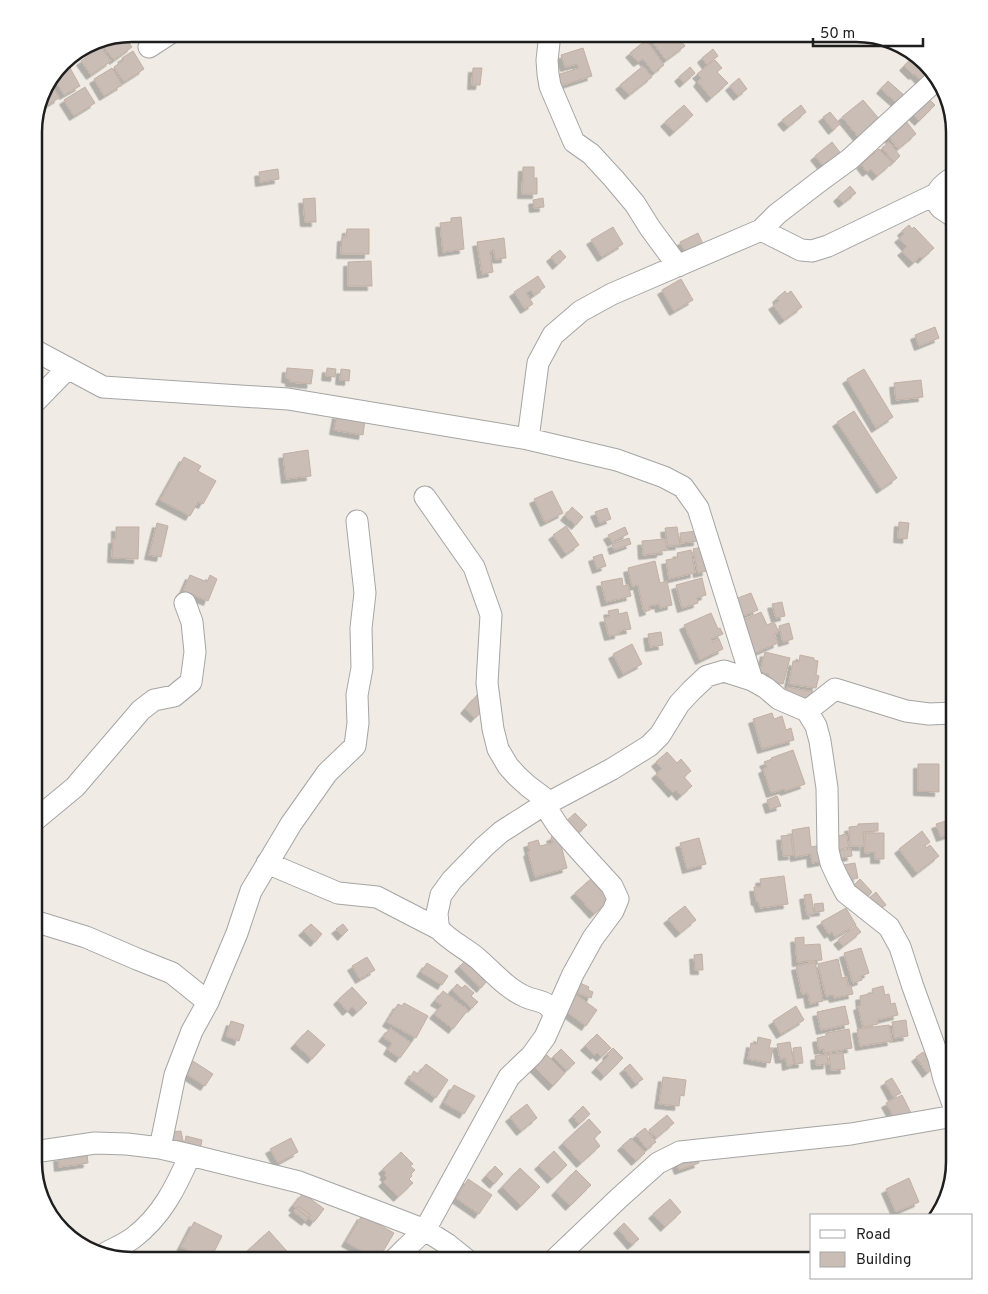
<svg xmlns="http://www.w3.org/2000/svg" width="988" height="1294" viewBox="0 0 988 1294" font-family="Overpass,sans-serif">
<style>
.building{fill:#c9bdb6;stroke:#c3b0a4;filter:url(#shadow)}
.lines{fill:none;stroke-linecap:round;stroke-linejoin:round}
.minor-casing{stroke:#a5a5a5;stroke-width:23}
.minor{stroke:#fff;stroke-width:21}
.rim{fill:none;stroke:#1e1e1e;stroke-width:2.5}
</style>
<defs>
<filter id="shadow"><feDropShadow dx="-4.5" dy="4.5" stdDeviation="0" flood-color="#0004"/></filter>
</defs>
<rect width="100%" height="100%" fill="#f0ebe4"/>
<path class="building" d="M659 34H676L685 46 666 60 651 40Z
M124 36 132 47 114 60 102 45 112 38Z
M646 40 664 65 654 73 643 59 638 62 630 53Z
M101 47 111 61 91 75 81 61Z
M583 48 592 76 560 86 557 75 579 68 577 64 565 67 561 55Z
M713 49 718 56 707 65 702 58Z
M133 51 144 69 124 82 114 67 124 60 122 58Z
M914 56 936 77 926 86 915 74 913 75 904 66Z
M715 60 722 68 717 72 728 83 711 98 698 82 701 78 697 74Z
M69 66 80 86 64 95 57 83 54 85 51 80 56 74Z
M643 66 652 77 629 95 620 85Z
M690 67 695 73 684 83 679 77Z
M112 68 122 85 104 96 94 79Z
M473 68H482L480 85H472Z
M739 78 747 89 738 96 730 86Z
M888 81 905 96 898 104 881 89Z
M47 84 50 89 53 87 59 98 38 111 44 89Z
M85 87 95 103 74 116 64 100Z
M926 96 935 105 919 121 910 112Z
M863 100 881 121 860 139 842 117Z
M684 105 693 115 674 132 665 122Z
M801 105 806 112 788 127 782 120Z
M830 112 840 124 833 130 823 117Z
M903 117 916 134 898 149 885 132Z
M832 142 845 159 828 172 815 156Z
M889 142 900 156 894 162 882 148Z
M879 149 892 163 877 176 871 169 867 172 861 164Z
M523 167H534V178H537V194H522Z
M278 169 279 179 260 182 259 172Z
M850 186 856 193 843 203 838 197Z
M315 198 316 222H305L303 199Z
M543 198 544 207 534 208 533 200Z
M461 217 464 249 443 252 440 223 451 222V218Z
M909 225 912 229 914 227 934 248 922 259 920 257 913 263 902 251 907 247 899 238 904 234 902 231Z
M613 227 623 244 602 257 591 240Z
M347 229H369V254H341L342 237H346Z
M698 233 703 244 686 253 680 242Z
M504 238 506 258 495 259 494 250 490 251 493 272 482 274 477 242Z
M560 250 566 257 557 265 551 257Z
M371 261 372 286H348V262Z
M538 276 545 287 534 295 531 290 526 293 533 304 525 309 514 292Z
M681 279 693 300 674 311 662 290Z
M785 291 787 294 791 291 802 307 784 320 773 305 779 301 777 298Z
M935 327 939 338 919 346 915 335Z
M287 368 313 370 311 384 290 382V379L286 378Z
M327 368 336 369 335 377 326 376Z
M341 369 350 370 349 381 340 380Z
M864 369 893 417 876 428 847 379Z
M921 380 923 397 896 400 894 383Z
M854 411 897 478 881 489 837 422Z
M337 414 365 419 363 435 334 430Z
M308 450 311 476 286 479 283 454Z
M184 457 201 466 198 471 216 481 203 504 198 502 190 516 160 500Z
M552 491 563 513 545 522 534 499Z
M572 507 583 517 576 525 565 516Z
M607 508 611 519 600 523 595 512Z
M899 522 909 523 907 539 898 538Z
M157 523 168 526 161 557 149 555Z
M566 526 579 545 566 554 553 535Z
M116 527H139L138 559 112 558 113 539H116Z
M625 527 628 534 612 542 608 535Z
M677 527 680 545 668 546 665 528Z
M697 531 698 541 681 543 680 533Z
M629 538 631 544 614 550 612 544Z
M665 539 667 550 661 551V553L643 555 642 541Z
M702 547 707 571 698 573 693 549Z
M691 550 695 573 669 579 666 560 678 558 677 553Z
M602 554 606 566 597 569 593 557Z
M655 561 660 583 667 581 672 605 660 608 659 604 649 606 650 610 644 612 638 585 632 586 628 568Z
M190 575 207 582 210 575 217 579 208 601 183 591Z
M622 578 623 586 628 585 631 596 606 602 601 582Z
M702 578 706 595 697 598 698 603 682 608 676 585Z
M751 593 758 610 738 618 735 599Z
M782 602 785 616 776 618 772 604Z
M618 609 619 614 627 612 631 629 619 631V634L609 636 604 618 610 617 608 611Z
M761 612 767 625 774 622 779 632 774 634 778 643 753 654 739 622Z
M711 613 718 629 720 628 723 634 711 639 713 642 719 639 723 649 700 660 684 625Z
M789 623 793 639 783 642 779 626Z
M661 632 663 645 650 647 648 634Z
M632 644 642 664 623 674 613 654Z
M765 652 790 658 783 684 767 680 769 674 760 672Z
M800 655 814 658V660L818 661 816 675 819 676 816 688 789 684 793 661 799 662Z
M787 687 814 692 812 706 785 701Z
M477 695 488 705 475 718 465 709Z
M772 713 774 719 782 716 786 730 791 728 794 740 762 749 753 719Z
M793 750 805 784 785 791 784 789 771 793 763 769 767 767 764 762 772 759 771 758Z
M667 752 677 763 681 759 691 771 684 777 692 786 681 796 676 790 673 793 656 774 662 769 656 762Z
M918 764H939V792L918 791Z
M777 796 781 806 770 809 767 800Z
M575 813 587 825 573 838 561 826Z
M949 820 953 833 941 837 936 824Z
M878 823V831L863 832 864 846H850L849 827 858 826V824Z
M809 827 811 847 822 845 824 861 812 863 811 854 795 857 792 830Z
M922 831 930 842 925 846 926 848 930 845 939 856 917 873 899 849Z
M865 833H884V859H875V852L865 853Z
M558 834 567 868 535 877 528 852 530 851 528 843 538 840 540 846 553 843 551 837Z
M846 834 849 847 834 851 831 838Z
M791 835 793 855 783 856 781 836Z
M699 838 706 864 687 869 680 843Z
M851 849 852 856 840 858 839 851Z
M855 863 858 878 846 881 843 865Z
M784 876 788 904 760 908 758 901H756L754 887H761L760 879Z
M593 877 612 898 594 914 575 893Z
M860 879 872 892 866 899 853 886Z
M876 892 886 905 878 911 868 899Z
M811 894 814 914 807 915 804 895Z
M823 903 824 911 815 912 814 904Z
M685 906 696 920 680 933 668 919Z
M846 908 856 925 835 937 832 932 829 934 821 922Z
M311 924 322 934 315 942 303 931Z
M343 924 348 930 342 936 336 929Z
M856 926 861 932 843 946 838 940Z
M804 937V945L820 944 822 960 797 962 795 938Z
M861 948 869 973 861 976 862 980 853 983 844 953Z
M702 954 703 970H695L694 955Z
M367 957 375 970 360 979 352 966Z
M838 959 842 978 847 977 848 986H851L853 994 834 998 833 995 826 996 818 964Z
M465 961 487 981 481 988 459 967Z
M815 962 823 1001 810 1004 808 993 802 994 796 966Z
M427 963 448 976 442 985 421 972Z
M580 983 589 987 588 990 593 992 591 998 577 993Z
M457 984 462 988 465 985 474 993 471 996 478 1002 472 1008 452 990Z
M883 986 885 995 889 994 891 1004 895 1003 898 1015 877 1020 878 1024 863 1027 858 1006 861 1005 860 996 873 993 872 989Z
M352 987 367 1003 357 1012 352 1007 347 1011 338 1000Z
M443 991 468 1010 453 1029 434 1014 442 1005 435 1001Z
M575 994 597 1010 586 1026 564 1010Z
M404 1003 428 1016 416 1038 387 1022 398 1004 402 1006Z
M796 1006 804 1020 781 1034 773 1021Z
M845 1006 849 1024 821 1030 817 1012Z
M906 1020 908 1036 894 1038 892 1022Z
M231 1021 244 1025 239 1041 226 1036Z
M889 1025 892 1041 860 1046 857 1029Z
M390 1028 411 1043 400 1058 388 1050 392 1043 383 1037Z
M849 1029 852 1048 824 1053V1049L819 1050 817 1038 826 1036V1033Z
M308 1030 325 1045 312 1059 295 1044Z
M597 1034 611 1048 601 1057 597 1053 595 1055 585 1046Z
M758 1037 771 1040 769 1048H773L770 1063 748 1059 751 1043 757 1044Z
M790 1042 794 1064 787 1066 786 1058 780 1059 777 1044Z
M801 1047 803 1063 795 1064 793 1048Z
M613 1048 623 1058 605 1076 596 1068 608 1056 607 1054Z
M561 1049 575 1063 567 1070 553 1057Z
M923 1052 934 1067 927 1073 916 1057Z
M843 1053 845 1069 831 1070 829 1054Z
M827 1054 828 1064 816 1065 815 1056Z
M547 1055 565 1073 553 1086 534 1067Z
M193 1061 213 1074 205 1086 185 1073Z
M426 1064 448 1080 436 1098 409 1079 414 1071 418 1074Z
M630 1064 643 1079 636 1084 624 1069Z
M663 1077 686 1080 684 1096 680 1095 679 1106 659 1104Z
M892 1078 901 1093 893 1097 885 1082Z
M454 1085 475 1096 464 1114 444 1103Z
M902 1095 912 1115 897 1123 886 1103Z
M527 1104 537 1118 521 1131 510 1117Z
M583 1106 590 1114 579 1124 573 1116Z
M667 1115 674 1123 656 1138 649 1130Z
M589 1119 601 1132 594 1138 600 1146 581 1163 563 1143Z
M645 1128 656 1142 647 1149 636 1135Z
M181 1131 183 1141 172 1142 171 1132Z
M186 1136 202 1140 200 1150 184 1147Z
M291 1138 298 1152 278 1163 270 1149Z
M631 1138 645 1153 636 1161 622 1146Z
M554 1151 567 1165 552 1179 539 1165Z
M401 1152 413 1164 410 1166 415 1170 411 1174 412 1176 409 1179 413 1183 398 1197 383 1182 387 1178 384 1175 386 1173 383 1169Z
M695 1153 699 1163 679 1170 675 1159Z
M87 1154 88 1163 59 1167 58 1157Z
M495 1166 503 1174 494 1184 486 1176Z
M520 1168 540 1187 521 1206 502 1187Z
M576 1170 591 1185 570 1206 556 1191Z
M909 1178 919 1202 896 1212 886 1189Z
M468 1179 492 1195 479 1214 456 1198Z
M303 1193 324 1209 314 1222 293 1206Z
M670 1199 681 1212 665 1227 653 1214Z
M298 1206 311 1215 306 1221 293 1211Z
M362 1215 394 1233 378 1260 346 1242Z
M194 1222 222 1236 210 1260 181 1247Z
M624 1223 639 1239 632 1245 618 1229Z
M269 1231 293 1258 290 1260H252L245 1253Z"/>
<g class="lines">
<defs>
<path id="minor" d="M550 34 547 60 548 74 550 86 574 142 591 154 614 179 635 204 650 228 678 266
M149 47 169 34
M954 217C950 214 945 211 941 208 928 195 944 183 954 177
M761 230 801 250 812 251 828 246 936 194
M34 350 103 387 288 399 528 439 617 460 664 477 683 487 698 508 752 680 766 688 779 699 807 711 816 726 820 741 827 788 828 850 831 863 838 878 846 893 889 927 900 947 913 987 939 1059 944 1079 954 1107
M34 403 68 368
M528 439 538 363 553 335 581 311 612 294 761 230 777 214 820 181 850 159 938 78
M807 711 835 689 906 711 929 714 954 713
M34 821 75 787 141 710 154 700 174 696 191 682 195 652 192 622 185 603
M267 863 338 893 377 897 439 929C450 941 465 948 477 958 492 971 507 989 526 997 538 1002 548 1000 554 1014
M34 921 86 937 137 959 172 973 208 1002
M439 929 438 924 437 913 441 895 452 880 484 847 501 832 537 809 612 769 649 746 660 735 679 704 692 690 707 676 724 671 752 680
M160 1148 175 1075 192 1031 208 1002 237 933 251 891 291 824 327 773 355 746 358 723 357 695 362 668 361 628 365 593 357 521
M34 1152 95 1143 127 1144 160 1148 190 1155 299 1182 381 1213 425 1230 447 1244 467 1260
M106 1253C115 1248 125 1244 133 1238 162 1216 176 1187 190 1155
M394 1260 407 1247 425 1230 509 1077 532 1055 545 1037 573 974 593 938 613 911 618 899 612 886 580 851 558 826 545 806 544 798 528 786 517 776 508 766 498 749 493 729 487 683 491 615 474 567 425 497
M554 1260 619 1198 658 1163 680 1152 851 1134 954 1116"/>
</defs>
<use href="#minor" class="minor-casing"/>
<use href="#minor" class="minor"/>
</g>
<path d="M0 0H988V1294H0ZM132 42H856A90 90 0 0 1 946 132V1162A90 90 0 0 1 856 1252H132A90 90 0 0 1 42 1162V132A90 90 0 0 1 132 42Z" fill="#fff" fill-rule="evenodd"/>
<path class="rim" d="M132 42H856A90 90 0 0 1 946 132V1162A90 90 0 0 1 856 1252H132A90 90 0 0 1 42 1162V132A90 90 0 0 1 132 42Z"/>
<rect x="810" y="1214" width="162" height="65" fill="#ffffff" stroke="#a5a5a5"/>
<rect x="820" y="1230" width="25" height="8" fill="#ffffff" stroke="#a5a5a5"/>
<text x="856" y="1239" font-size="15" fill="#1e1e1e">Road</text>
<rect x="820" y="1252" width="25" height="15" fill="#c9bdb6" stroke="#a5a5a5"/>
<text x="856" y="1264" font-size="15" fill="#1e1e1e">Building</text>
<path d="M813 38v8h110v-8" fill="none" stroke="#1e1e1e" stroke-width="2.5"/>
<text x="820" y="38" font-size="15" fill="#1e1e1e" stroke="#ffffff" stroke-width="4" paint-order="stroke">50 m</text>
</svg>
